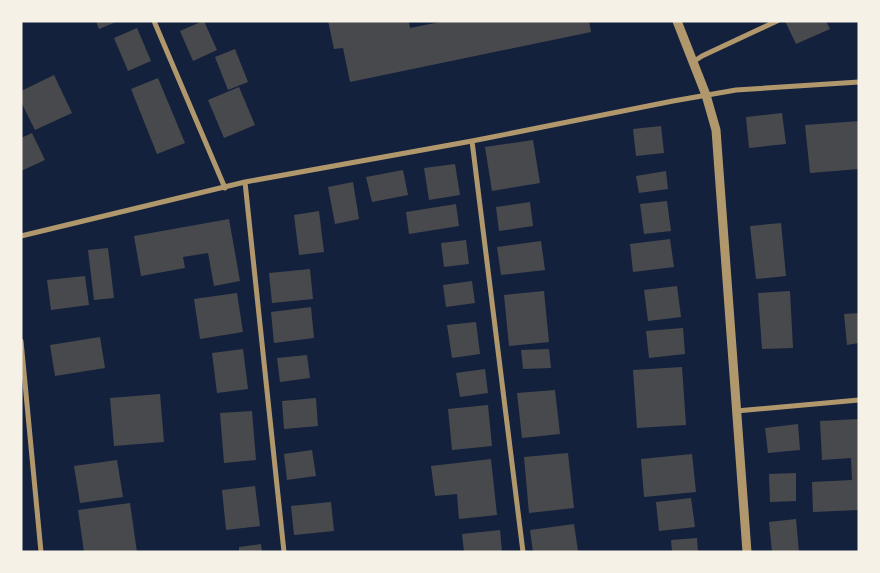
<svg xmlns="http://www.w3.org/2000/svg" width="880" height="573" viewBox="0 0 880 573" font-family="Rubik,sans-serif">
<style>
.building{fill:#48494c}
.lines{fill:none;stroke-linecap:round;stroke-linejoin:round}
.minor{stroke:#b1986c;stroke-width:5}
.tertiary{stroke:#b1986c;stroke-width:9}
</style>
<rect width="100%" height="100%" fill="#14213d"/>
<path class="building" d="M96 21H118L99 29Z
M203 21H204L217 50 193 61 180 31Z
M328 21H409L410 28 445 21H589L591 32 350 82 343 48 334 49Z
M785 21H826L830 29 796 44Z
M137 28 151 61 128 71 114 38Z
M235 49 248 82 228 90 215 57Z
M54 75 72 113 35 130 21 102V91Z
M158 78 185 143 157 154 131 89Z
M239 87 255 125 224 138 208 100Z
M782 113 786 144 749 148 746 117Z
M859 121V169L810 173 805 125Z
M661 126 664 153 636 156 633 129Z
M32 133 45 160 21 171V138Z
M533 140 540 183 492 191 485 147Z
M455 164 460 195 429 200 424 168Z
M403 170 408 195 372 202 366 177Z
M666 171 668 189 639 193 636 176Z
M353 182 359 219 335 224 328 187Z
M667 201 671 231 644 234 640 204Z
M530 202 533 226 499 231 496 207Z
M456 204 459 226 409 234 406 212Z
M319 211 324 252 299 255 294 215Z
M229 219 240 281 214 286 208 253 183 257 185 268 141 276 134 236Z
M781 223 786 276 756 279 750 226Z
M670 239 674 267 633 272 630 244Z
M466 240 469 264 444 267 441 243Z
M541 241 545 270 501 275 497 247Z
M108 248 114 298 94 300 88 250Z
M310 269 313 299 272 303 269 273Z
M85 276 89 305 51 310 47 280Z
M472 281 475 303 446 307 443 285Z
M677 286 681 317 648 321 644 290Z
M544 291 549 342 509 346 504 295Z
M790 291 793 348 762 349 758 293Z
M237 293 243 332 200 339 194 299Z
M311 307 314 338 274 343 271 312Z
M859 313V343L847 345 844 314Z
M476 322 480 354 452 358 447 325Z
M683 328 685 354 649 358 646 331Z
M100 337 105 368 55 376 50 345Z
M243 349 248 389 217 393 212 353Z
M549 349 551 368 523 369 521 350Z
M307 355 310 378 280 382 277 358Z
M682 367 686 425 637 428 633 370Z
M485 369 488 393 460 397 456 373Z
M555 390 560 434 522 438 517 393Z
M160 394 164 442 114 446 110 398Z
M316 398 318 426 284 429 282 401Z
M488 405 492 446 452 450 448 409Z
M252 411 256 460 224 463 220 413Z
M859 419V510L813 512 812 482 852 480 851 458 822 460 820 421Z
M798 424 800 450 768 453 765 428Z
M312 450 316 476 287 480 284 454Z
M568 453 574 508 529 513 524 457Z
M692 454 696 492 644 497 641 459Z
M491 459 497 515 459 519 457 494 435 496 431 466Z
M117 460 123 497 80 503 74 466Z
M796 473V501L770 502 769 474Z
M255 486 260 526 226 530 222 490Z
M691 498 695 527 659 531 656 502Z
M331 502 334 531 294 535 291 506Z
M130 503 137 552H84L78 510Z
M796 519 799 552H772L769 522Z
M574 524 578 551 569 552H533L530 530Z
M500 530 502 552H464L462 534Z
M697 538 698 552H672L671 540Z
M261 544 262 552H239V547Z"/>
<g class="lines">
<path class="minor" d="M154 21 225 188
M693 62 702 56 777 21
M472 141 523 552
M245 182 284 552
M21 236 245 182 472 141 673 101 736 90 859 82
M21 341 41 552
M736 411 859 400"/>
<path class="tertiary" d="M677 21 706 95 716 130 747 552"/>
</g>
<rect width="880" height="573" fill="none" stroke="#f6f1e7" stroke-width="45"/>
</svg>
